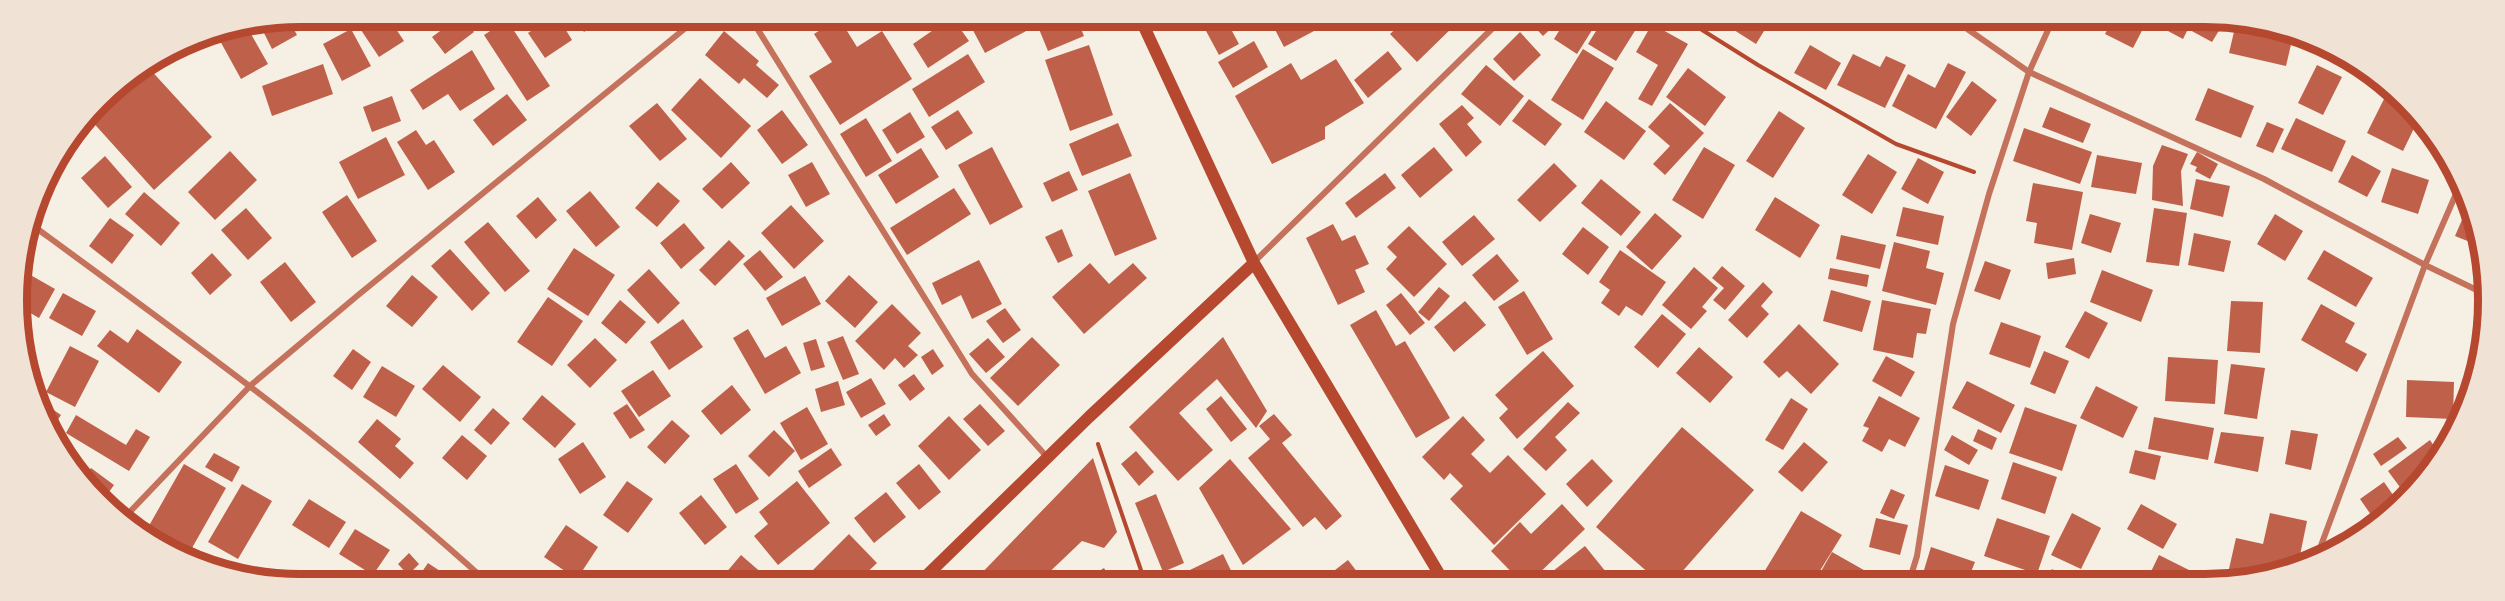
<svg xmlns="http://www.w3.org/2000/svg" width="2505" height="601" viewBox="0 0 2505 601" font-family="Merriweather,serif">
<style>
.building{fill:#bf614a}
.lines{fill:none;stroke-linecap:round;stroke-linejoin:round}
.path{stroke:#b5482f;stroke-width:4}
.minor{stroke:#c5725c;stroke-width:6}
.secondary{stroke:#b5482f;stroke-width:12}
.rim{fill:none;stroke:#b5482f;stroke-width:8}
</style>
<rect width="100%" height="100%" fill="#f6efe4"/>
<path class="building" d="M362 17H388L404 41 379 57 355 21Z
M403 17H428L407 26Z
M459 17H463L474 32 445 54 432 37Z
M552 17H558L572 40 545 58 528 33Z
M574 17H605L584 32Z
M952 17 969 41 928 68 913 44Z
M966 17H1021L1028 30 985 53Z
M1034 17H1076L1084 36 1048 51Z
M839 18 857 47 882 31 912 79 840 125 809 76 832 62 814 34Z
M1199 18H1225L1239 44 1219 55Z
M1269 18H1307L1314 31 1284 47Z
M1407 18H1456L1459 21 1417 62 1390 34Z
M1530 18H1562L1543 36 1528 20Z
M1567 18H1580L1594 27 1577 54 1554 39Z
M1604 18H1643L1616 61 1588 44Z
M1715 18H1772L1756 44Z
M288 19 297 35 272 49 260 25Z
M2080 19H2106L2101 29Z
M2113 19H2148L2133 48 2105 34Z
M2172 19H2226L2212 42 2188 29 2183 39 2166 30Z
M2237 19 2293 36 2286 66 2229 53Z
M507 20 550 86 527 101 484 35Z
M1652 24 1688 44 1652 106 1638 99 1658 65 1636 52Z
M247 27 268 64 241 79 219 39 236 29Z
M351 29 371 66 342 81 323 44Z
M724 31 759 61 756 65 779 85 767 98 744 78 739 84 705 55Z
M1520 32 1541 55 1514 81 1493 59Z
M1254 41 1268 67 1233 88 1218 62Z
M1089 45 1113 115 1070 131 1045 60Z
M1810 45 1841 63 1826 90 1794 73Z
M1583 49 1614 68 1583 120 1551 100Z
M472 50 495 89 460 111 448 94 423 110 410 90Z
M2332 50 2347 55 2364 70 2362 73 2329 57Z
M1388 51 1402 69 1368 98 1354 80Z
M968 54 985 82 929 117 912 89Z
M1853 54 1880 67 1886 56 1906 65 1885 108 1837 85Z
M1336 59 1364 103 1325 127V139L1272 164 1235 96 1291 63 1301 80Z
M1948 63 1966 72 1936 129 1892 106 1908 74 1935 88Z
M323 64 333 94 272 116 262 86Z
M1486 65 1524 96 1500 126 1461 94Z
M2317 65 2342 77 2323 115 2298 103Z
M147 66 212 137 154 190 89 118 113 87Z
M1688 68 1726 97 1705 126 1666 97Z
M700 78 751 126 721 158 671 110Z
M1972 81 1997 100 1971 136 1946 117Z
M2208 88 2254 106 2241 138 2195 120Z
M2388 91 2419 118 2403 151 2367 133Z
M507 94 527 120 493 146 473 120Z
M392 96 401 121 372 132 363 107Z
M1529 99 1562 124 1545 146 1512 121Z
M1606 101 1646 131 1624 160 1584 132Z
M657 103 687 139 660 161 629 126Z
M1670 103 1704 133 1665 175 1653 164 1670 146 1648 127Z
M1462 105 1474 118 1467 124 1482 142 1466 157 1439 124Z
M2050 107 2091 124 2083 143 2042 127Z
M782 110 808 145 782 164 757 130Z
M958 110 973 133 946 150 931 127Z
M1779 111 1805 128 1773 178 1746 161Z
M910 112 925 137 897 154 882 130Z
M866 118 892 161 866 177 840 134Z
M2296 118 2346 141 2332 172 2281 149Z
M2267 122 2284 129 2273 153 2256 146Z
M1118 123 1132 156 1082 176 1069 144Z
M2024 128 2092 152 2080 184 2013 161Z
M416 130 426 145 434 140 455 172 428 190 397 142Z
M386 137 405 175 358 199 339 162Z
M2162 145 2188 154 2181 171 2183 206 2152 200 2153 166Z
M992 147 1023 207 990 225 958 165Z
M1434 147 1453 170 1420 198 1401 175Z
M1704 147 1735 165 1703 219 1672 200Z
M921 148 939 177 896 204 878 175Z
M230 151 257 180 215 220 188 192Z
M2197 152 2218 164 2210 179 2195 171 2197 167 2190 164Z
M1868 154 1897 172 1872 214 1842 195Z
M2097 155 2142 163 2136 194 2091 187Z
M2352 155 2381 171 2367 197 2338 182Z
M105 156 132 187 108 208 81 178Z
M1918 158 1944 172 1928 204 1901 189Z
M731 162 750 183 722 209 702 189Z
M812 162 830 194 806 207 788 175Z
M1554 163 1577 186 1540 222 1517 200Z
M2392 168 2429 180 2418 214 2381 202Z
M1069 171 1078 190 1052 202 1043 183Z
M1130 173 1157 239 1115 256 1088 191Z
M1385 173 1396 188 1356 218 1345 203Z
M1601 179 1641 212 1621 236 1581 203Z
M2196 179 2230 186 2223 217 2190 209Z
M658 182 680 201 657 227 635 208Z
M2033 183 2083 192 2072 250 2034 243 2037 223 2026 221Z
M954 188 971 214 907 255 890 228Z
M590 191 620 227 596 247 566 211Z
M144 192 180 223 161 246 125 214Z
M347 195 377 241 352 258 322 212Z
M538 197 557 220 536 239 516 216Z
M1775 197 1820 225 1800 258 1755 230Z
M791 205 824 241 794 269 761 233Z
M2468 206 2479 227 2480 246 2455 236Z
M1903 207 1944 216 1938 245 1896 236Z
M246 208 272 238 248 260 221 230Z
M2154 208 2187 213 2179 266 2146 262Z
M1655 213 1682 236 1652 270 1626 247Z
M2090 214 2121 223 2111 253 2081 243Z
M2275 214 2303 231 2285 261 2257 244Z
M1474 215 1495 239 1462 266 1442 242Z
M110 218 134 235 112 264 89 246Z
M488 222 530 271 505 292 464 242Z
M684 223 705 248 681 269 660 243Z
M1333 224 1342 241 1355 235 1369 264 1355 270 1365 292 1338 305 1306 238Z
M1409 226 1447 264 1414 297 1386 269 1397 257 1387 247Z
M1583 227 1609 247 1588 275 1562 254Z
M1062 229 1073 256 1058 263 1045 237Z
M2194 233 2231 241 2224 272 2188 265Z
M1841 235 1886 245 1880 269 1836 259Z
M729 240 745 256 715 286 699 270Z
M1894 242 1930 251 1926 268 1944 273 1936 305 1882 291Z
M574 248 615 275 588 316 547 289Z
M450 249 490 293 472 311 431 266Z
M760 250 783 277 765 291 743 264Z
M1620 250 1666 282 1642 316 1626 306 1619 316 1601 303 1610 290 1599 282Z
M2324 250 2373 278 2356 307 2307 279Z
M212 253 232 275 210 295 191 273Z
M1497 254 1519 281 1494 301 1472 275Z
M2074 258 2076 274 2048 279 2046 263Z
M979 260 1002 304 972 319 961 295 942 305 932 283Z
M1985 261 2011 270 2000 300 1974 291Z
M285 262 316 302 291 322 260 282Z
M1090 263 1109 284 1133 263 1147 278 1084 334 1052 297Z
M1722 266 1745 286 1725 310 1713 300 1724 288 1712 278Z
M1694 267 1718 288 1702 307 1707 311 1691 329 1662 305Z
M1830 268 1869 275 1867 287 1828 279Z
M20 269 55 289 39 318 20 307 17 282Z
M649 269 680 303 658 324 627 290Z
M2102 270 2153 290 2141 322 2090 302Z
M412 275 438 297 412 327 386 306Z
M849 275 878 302 855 328 825 301Z
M805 276 821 304 782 326 766 298Z
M1763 282 1773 292 1761 306 1769 314 1747 338 1728 320Z
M1439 287 1450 296 1429 321 1418 312Z
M1831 290 1871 301 1862 332 1823 321Z
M1524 291 1553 339 1527 355 1498 307Z
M63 293 96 311 82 336 49 318Z
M1401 293 1425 323 1410 335 1386 305Z
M548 297 583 321 552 366 517 342Z
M620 300 646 322 626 344 601 323Z
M1882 300 1931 309 1926 334 1917 333 1913 358 1873 350Z
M1465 301 1486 325 1454 352 1434 327Z
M2231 301 2263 302 2260 353 2227 351Z
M892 304 921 333 908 346 918 355 904 368 895 358 884 370 855 341Z
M2321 304 2355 323 2345 342 2367 354 2357 372 2301 340Z
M1005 308 1021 330 1003 343 986 321Z
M1376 310 1396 346 1405 341 1450 418 1416 438 1350 325Z
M2085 311 2108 323 2089 359 2065 347Z
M1662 314 1686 334 1658 368 1634 347Z
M683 319 703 347 669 370 650 342Z
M2001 322 2041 336 2030 368 1989 354Z
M1799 324 1839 364 1811 394 1787 371 1779 378 1763 362Z
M137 329 182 362 159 393 97 346 110 330 128 343Z
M748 329 765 358 786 346 801 373 765 394 733 338Z
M843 336 859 374 843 380 827 342Z
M1032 337 1060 365 1018 406 990 378Z
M1223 337 1267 411 1256 428 1217 379 1179 413 1213 450 1178 481 1129 427Z
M595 338 617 360 590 388 567 365Z
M988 338 1005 357 986 373 969 354Z
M816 339 825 367 811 371 803 343Z
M70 346 99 361 75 407 46 392Z
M1699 347 1733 377 1710 403 1676 373Z
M353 349 371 362 352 390 333 376Z
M933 349 944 366 932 375 921 357Z
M1543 351 1574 386 1517 439 1499 418 1508 409 1495 395Z
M2044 351 2069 361 2055 394 2030 384Z
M1886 356 1915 372 1901 397 1872 381Z
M2168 357 2218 360 2215 404 2165 401Z
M2231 364 2265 368 2257 419 2224 414Z
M443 365 481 397 460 422 422 389Z
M382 366 415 386 396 417 363 397Z
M653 370 671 396 639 417 621 391Z
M914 374 925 389 910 401 898 385Z
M871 378 886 404 861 418 846 392Z
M2407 380 2454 382 2453 419 2406 417Z
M838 381 845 405 821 412 815 389Z
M1967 381 2015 405 2001 433 1952 408Z
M732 385 751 410 721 435 701 411Z
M2096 386 2138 407 2123 438 2080 418Z
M542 395 576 424 555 448 522 419Z
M1221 396 1247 429 1231 442 1206 409Z
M1879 396 1920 418 1905 447 1889 439 1882 452 1862 441 1869 428 1863 426Z
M1791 398 1808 409 1783 450 1765 440Z
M39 400 61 415 53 427Z
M1568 402 1580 413 1555 437 1567 450 1546 471 1523 449Z
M627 404 645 430 630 439 613 413Z
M980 404 1005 431 988 446 963 419Z
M807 407 828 444 801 460 780 423Z
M2025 407 2077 425 2062 471 2009 453Z
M493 408 510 423 491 445 474 430Z
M884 414 891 425 876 436 868 425Z
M1274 414 1292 435 1282 443 1342 516 1326 530 1315 517 1303 527 1248 458 1270 439 1259 426Z
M76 415 126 445 136 429 150 437 129 471 66 433Z
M949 416 981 450 949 480 918 446Z
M1463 416 1485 440 1471 454 1490 473 1508 455 1546 494 1494 545 1450 499 1463 486 1450 473 1444 480 1422 457Z
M2154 417 2214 428 2208 460 2148 449Z
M377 419 401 439 395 446 414 463 400 479 358 442Z
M672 420 690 436 665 464 647 447Z
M1682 427 1754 490 1673 582H1659L1596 527Z
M1978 429 1997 438 1992 450 1973 441Z
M774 430 795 451 769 477 748 456Z
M2291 430 2318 434 2311 470 2285 464Z
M2221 432 2264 437 2258 472 2214 463Z
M462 435 487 456 467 480 442 458Z
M1952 435 1978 450 1969 465 1944 450Z
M2398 437 2407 448 2381 466 2373 454Z
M2430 440 2439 454 2408 498 2388 471Z
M583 442 606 477 580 494 558 459Z
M1804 442 1828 462 1802 492 1778 472Z
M63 448 83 460 75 473Z
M831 448 842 465 809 488 798 471Z
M2135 450 2161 456 2155 480 2129 473Z
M1136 451 1154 472 1139 486 1121 464Z
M214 453 240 467 232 482 205 467Z
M1093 458 1117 532 1104 548 1082 541 1039 582H973Z
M1230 459 1291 529 1243 565 1199 488Z
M1592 459 1613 481 1587 507 1566 484Z
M2013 462 2057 477 2045 514 2001 499Z
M184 464 226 488 188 555 146 531Z
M736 464 759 499 736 514 713 479Z
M919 464 941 492 919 510 896 483Z
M1945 465 1989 480 1979 510 1935 496Z
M91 468 114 485 104 499 82 479Z
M627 481 653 499 628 533 603 515Z
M797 481 830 523 778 565 754 536 768 524 759 512Z
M2384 482 2400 505 2376 522 2360 499Z
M242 484 272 501 238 559 208 542Z
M1891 489 1905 495 1894 519 1880 513Z
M886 492 906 517 874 543 854 518Z
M1156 494 1184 563 1163 572 1135 503Z
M701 495 727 527 705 545 679 513Z
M309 499 346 522 329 548 292 525Z
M1562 504 1585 529 1530 582H1521L1491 551 1520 522 1531 534Z
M2141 504 2177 524 2163 549 2127 529Z
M1801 511 1842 535 1813 582H1758Z
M2072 513 2101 528 2081 569 2051 555Z
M2270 513 2307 521 2298 565 2241 582H2226L2236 538 2263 544Z
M1876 518 1908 525 1900 555 1869 547Z
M1997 518 2050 536 2037 574 1984 556Z
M566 525 598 547 577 579 544 557Z
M355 529 390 550 373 575 339 554Z
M849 534 877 563 857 582H801Z
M1585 546 1606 572 1594 582H1539Z
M1931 547 1975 562 1967 582 1924 570Z
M1832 552 1885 582H1815Z
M409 553 419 564 408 575 398 564Z
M1223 554 1236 581 1165 582Z
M741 555 772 582H720L719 581Z
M2159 555 2195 573 2191 582H2146Z
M1348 560 1365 582H1330L1326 577Z
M428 563 452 579 450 582H415Z
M1104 568 1112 582H1081Z
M2052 569 2074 582H2044Z
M250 571 265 581 270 573 285 582H263L246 576Z"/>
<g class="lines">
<path class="path" d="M1683 18 1758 65 1896 144 1974 172
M1098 444 1145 582"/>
<path class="minor" d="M750 17 972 374 1048 458
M1953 19 2029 72 2264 179 2425 265 2483 293
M32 225C188 339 344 452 487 582
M1254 262 1503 18
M125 517 251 385 357 296 699 17
M2316 559 2425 265 2459 187
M1909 582 1917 556 1953 324 1989 194 2029 72 2053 19"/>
<path class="secondary" d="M1140 18 1254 263 1444 582
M920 582 1089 417 1254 263"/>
</g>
<path d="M0 0H2505V601H0ZM300 27H2205A273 273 0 0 1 2478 300V301A273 273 0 0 1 2205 574H300A273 273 0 0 1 27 301V300A273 273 0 0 1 300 27Z" fill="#f1e2d6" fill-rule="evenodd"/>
<path class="rim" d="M300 27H2205A273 273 0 0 1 2478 300V301A273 273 0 0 1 2205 574H300A273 273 0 0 1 27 301V300A273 273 0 0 1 300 27Z"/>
</svg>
